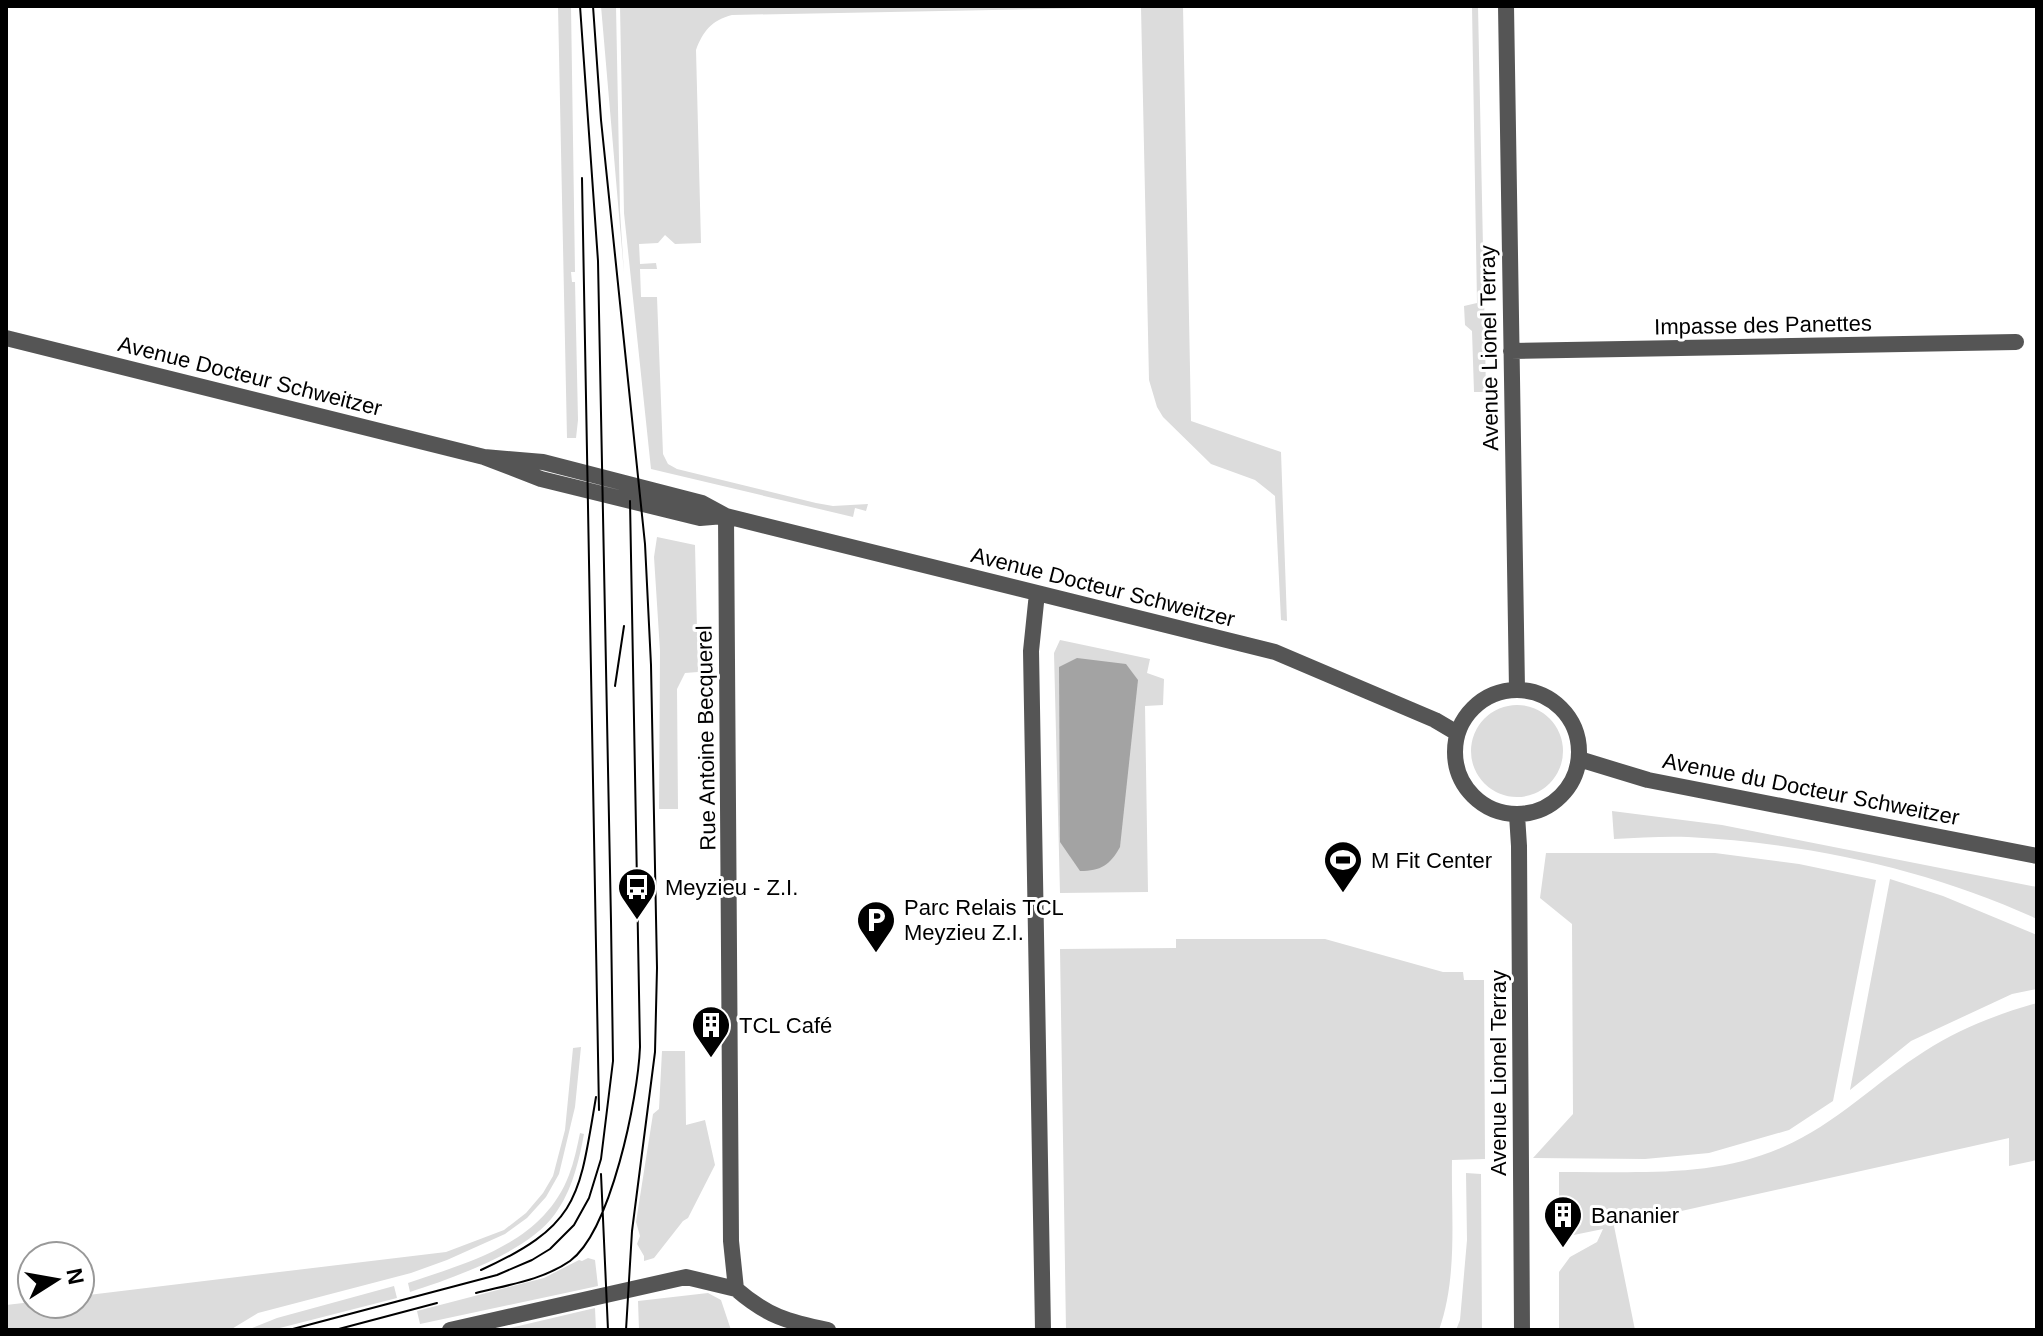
<svg xmlns="http://www.w3.org/2000/svg" width="2043" height="1336" viewBox="0 0 2043 1336" font-family="Helvetica,sans-serif">
<style>
.green{fill:#dcdcdc}
.water{fill:#a3a3a3}
.lines{fill:none;stroke-linecap:round;stroke-linejoin:round}
.minor{stroke:#555;stroke-width:16}
.tram{stroke:#000;stroke-width:2}
.labels{text-anchor:middle;dominant-baseline:central;stroke-width:6;stroke-linejoin:round;paint-order:stroke}
.street-label{font-size:22px;fill:#000;stroke:#fff}
.poi-label{font-size:22px;fill:#000;stroke:#fff;text-anchor:start}
</style>
<rect width="100%" height="100%" fill="#fff"/>
<path class="green" d="M558 6H571L575 272H571L572 282H575L578 420 576 438H567Z
M601 6H616L620 211 624 273Z
M620 6H1183L1191 421 1281 452 1287 621 1281 620 1275 496 1255 480 1211 464 1163 417 1157 407 1149 380 1141 7 732 15C712 20 703 31 696 50L701 243 675 244 665 235 658 243 639 244 640 264 656 263 657 269H640L641 297H657L663 454 668 464 677 469 816 503 833 506 868 504 866 511 855 508 853 517 651 469 624 213Z
M1472 6H1478L1486 392H1474L1472 331 1465 325 1464 306 1477 303Z
M657 537 695 545 698 672 685 673 677 689 678 809H659L660 651 654 557Z
M1060 640 1150 659 1147 673 1164 679 1163 705 1145 706 1148 892 1060 893 1054 653Z
M1471 751a46 46 0 1 1 92 0a46 46 0 1 1-92 0Z
M1612 811 1722 825 2037 887V919C1929 869 1806 843 1688 837 1663 836 1639 838 1614 839Z
M1546 853H1715L1799 864 1876 880 1833 1101 1789 1130 1709 1153 1645 1159 1533 1158 1573 1114 1572 924 1540 898Z
M1890 879 1943 896 2037 935V989L2012 994 1911 1041 1850 1090Z
M1176 939H1325L1443 972H1463L1464 980H1484L1485 1159 1452 1160C1451 1215 1458 1277 1439 1330H1066L1060 949 1176 948Z
M2037 1003V1160L2009 1166V1138L1614 1226 1635 1330H1559V1272L1570 1257 1597 1242 1603 1229 1559 1238V1172C1634 1171 1712 1179 1783 1147 1836 1124 1876 1082 1925 1051 1959 1029 1998 1014 2037 1003Z
M581 1047 575 1107 559 1174 546 1197 527 1218 505 1234 447 1260 411 1273 258 1313 230 1330H6V1305L32 1302V1304H80V1296L446 1252 504 1230 526 1213 543 1193 553 1176 565 1130 573 1048Z
M662 1051H685L686 1125 705 1120 715 1165 688 1218 683 1221 654 1258 644 1261V1256L637 1244 640 1236 636 1222 653 1114 659 1109Z
M580 1133 584 1134C579 1161 572 1191 555 1214 528 1252 453 1278 410 1292L408 1283C470 1262 543 1243 569 1175 574 1162 577 1147 580 1133Z
M1466 1173 1481 1174 1482 1330H1456L1460 1320 1467 1240Z
M588 1258 595 1260 598 1286 420 1324 417 1311 544 1278 579 1260 582 1261Z
M394 1286 397 1298 272 1330H247L277 1318Z
M708 1293 721 1300 731 1330H639L638 1301Z
M595 1308 596 1330H502Z"/>
<path class="water" d="M1077 658 1126 664 1138 680 1120 847C1110 865 1101 871 1080 871L1060 842 1059 667Z"/>
<g class="lines">
<path class="minor" d="M1506 6 1517 689
M6 338 484 457 541 479 700 518 724 516
M1511 351 2016 342
M484 457 543 462 702 503 726 516 1275 652 1435 720 1457 733
M726 516 731 1241 736 1289C767 1316 788 1322 828 1330
M1037 593 1031 651 1043 1330
M1455 752a62 62 0 1 1 124 0a62 62 0 1 1-124 0Z
M1579 759 1648 780 2037 856
M1517 815 1519 846 1522 1330
M450 1330 686 1277 736 1289"/>
<path class="tram" d="M593 6 601 120 645 544 651 665 657 968 655 1052 632 1231 626 1330
M582 178 599 1110
M615 686 624 626
M601 1174 608 1330
M481 1270C580 1225 579 1197 596 1097
M476 1293C507 1285 543 1280 570 1261 611 1231 638 1098 640 1047L630 501
M289 1330 497 1275 532 1260 550 1249 574 1225 589 1198 601 1159 613 1061 611 921 598 261 580 6
M335 1330 437 1303"/>
</g>
<defs>
<symbol id="stadium-pin" viewBox="-11 -11 22 30"><path d="M0 17L-7.5 6A9.5 9.5 0 1 1 7.5 6Z" fill="#000" stroke="#fff"/><path d="M0-5a6.5 5 0 1 0 0 10a6.5 5 0 1 0 0-10ZM-3.5-1.8h7v3.6h-7Z" fill="#fff"/></symbol>
<symbol id="bus-pin" viewBox="-11 -11 22 30"><path d="M0 17L-7.5 6A9.5 9.5 0 1 1 7.5 6Z" fill="#000" stroke="#fff"/><path d="M-5-6H5V4H4V6H2V4H-2V6H-4V4H-5ZM-3.5-4V0h7V-4ZM-3.5 1.2v1.5H-2V1.2ZM2 1.2v1.5H3.5V1.2Z" fill="#fff"/></symbol>
<symbol id="parking-pin" viewBox="-11 -11 22 30"><path d="M0 17L-7.5 6A9.5 9.5 0 1 1 7.5 6Z" fill="#000" stroke="#fff"/><path d="M-3.5-5.5H1a3.5 3.5 0 0 1 0 7H-1V5.5H-3.5ZM-1-3.4V-.6H.8a1.4 1.4 0 0 0 0-2.8Z" fill="#fff"/></symbol>
<symbol id="building-pin" viewBox="-11 -11 22 30"><path d="M0 17L-7.5 6A9.5 9.5 0 1 1 7.5 6Z" fill="#000" stroke="#fff"/><path d="M-4-6H4V6H1V3H-1V6H-4ZM-2.5-4.3h1.7v1.8h-1.7ZM.8-4.3h1.7v1.8H.8ZM-2.5-1h1.7V.8h-1.7ZM.8-1h1.7V.8H.8Z" fill="#fff"/></symbol>
</defs>
<g fill-rule="evenodd">
<use href="#stadium-pin" x="1321" y="838" width="44" height="60"/>
<use href="#bus-pin" x="615" y="865" width="44" height="60"/>
<use href="#parking-pin" x="854" y="898" width="44" height="60"/>
<use href="#building-pin" x="689" y="1003" width="44" height="60"/>
<use href="#building-pin" x="1541" y="1193" width="44" height="60"/>
</g>
<g class="labels">
<g class="street-label">
<text transform="translate(1763 325) rotate(-1)">Impasse des Panettes</text>
<text transform="translate(1489 348) rotate(-91)">Avenue Lionel Terray</text>
<text transform="translate(250 376) rotate(14)">Avenue Docteur Schweitzer</text>
<text transform="translate(1103 587) rotate(14)">Avenue Docteur Schweitzer</text>
<text transform="translate(706 738) rotate(-91)">Rue Antoine Becquerel</text>
<text transform="translate(1811 789) rotate(11)">Avenue du Docteur Schweitzer</text>
<text transform="translate(1498 1073) rotate(-90)">Avenue Lionel Terray</text>
</g>
<g class="poi-label">
<text x="1371" y="860">M Fit Center</text>
<text x="665" y="887">Meyzieu - Z.I.</text>
<text x="904" y="907">Parc Relais TCL<tspan x="904" dy="25">Meyzieu Z.I.</tspan></text>
<text x="739" y="1025">TCL Café</text>
<text x="1591" y="1215">Bananier</text>
</g>
</g>
<rect width="2043" height="1336" fill="none" stroke="#000000" stroke-width="16"/>
<g transform="translate(56 1280) rotate(79)"><circle r="38" fill="#ffffff" stroke="#999999" stroke-width="2"/>
<path d="M0-6L14 30L0 20L-14 30Z" fill="#000000"/>
<text y="-12" font-size="22" font-weight="bold" text-anchor="middle" fill="#000000">N</text>
</g>
</svg>
